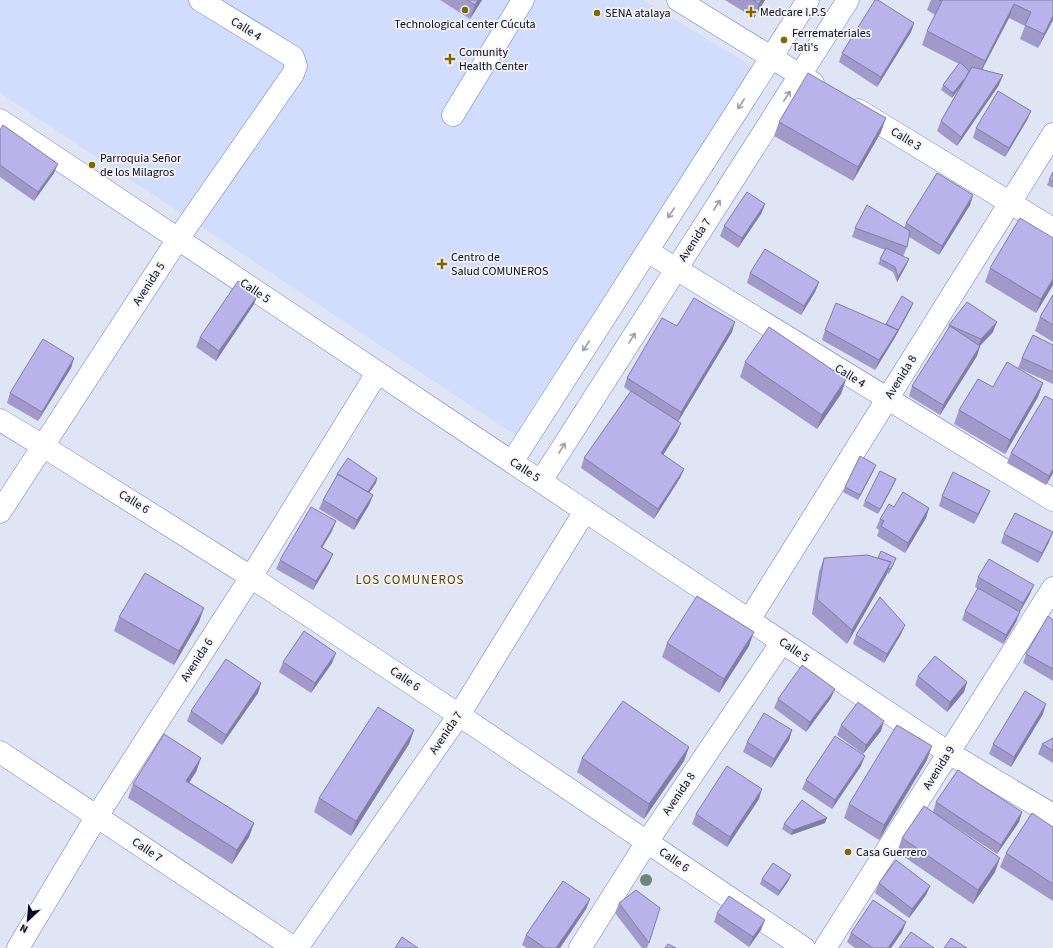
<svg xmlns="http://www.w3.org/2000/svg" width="1053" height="948" viewBox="0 0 1053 948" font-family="'Source Sans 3',sans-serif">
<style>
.built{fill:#d2ddfe}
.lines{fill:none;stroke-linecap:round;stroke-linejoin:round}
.street-casing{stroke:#687cc0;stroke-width:23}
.secondary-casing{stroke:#687cc0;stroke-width:23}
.street{stroke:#fff;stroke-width:22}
.secondary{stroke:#fff;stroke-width:22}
.tree{fill:#6e867e}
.wall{fill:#a099ca}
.shaded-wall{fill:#827da4}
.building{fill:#bab2eb;stroke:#827da4}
.oneway{stroke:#9b9da7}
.poi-dot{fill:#816600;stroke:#f3f3f3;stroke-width:1.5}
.labels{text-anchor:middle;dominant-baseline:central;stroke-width:3.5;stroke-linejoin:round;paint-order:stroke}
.poi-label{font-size:12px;fill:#050923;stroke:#f3f3f3;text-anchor:start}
.street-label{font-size:12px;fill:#050923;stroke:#f3f3f3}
.neighbourhood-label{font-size:13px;letter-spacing:1px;fill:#574402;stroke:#f3f3f3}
</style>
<rect width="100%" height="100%" fill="#e0e5f5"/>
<path class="built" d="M0 0H643L753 67 515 435 0 93Z"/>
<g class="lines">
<defs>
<path id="street" d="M678 0 813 83
M858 110 1053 229
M453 115 523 0
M647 251 1053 500
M0 420 43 446 251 577 459 715 804 948
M512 462 808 0
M541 481 848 0
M0 512 178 239 293 74 296 66 293 57 200 0
M749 620 1053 134
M0 752 294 948
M18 948 97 816 251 577 377 373
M297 948 459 715 585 511
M580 948 647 842 782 642
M825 948 1053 588"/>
<path id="secondary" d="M0 120 585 511 949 753 1053 815"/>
</defs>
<use href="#street" class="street-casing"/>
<use href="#secondary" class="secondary-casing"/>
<use href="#street" class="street"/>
<use href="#secondary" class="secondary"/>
</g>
<circle class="tree" cx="646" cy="880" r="6"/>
<path class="wall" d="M440 0H482L470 19Z
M725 0H765L754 18Z
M931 0H1053V20L1038 48 1020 39 1025 26 1009 18 982 70 999 85 957 146 937 131 941 121 960 87 952 98 941 90 943 85 959 64 922 45 927 31 935 15 927 10Z
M914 23 911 32 877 87 839 62 842 53Z
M1031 111 1027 120 1005 157 973 138 976 128Z
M779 122 881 132 853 181 774 136Z
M0 130 54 173 34 201 0 177Z
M1053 172V188L1047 185Z
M973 195 970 205 939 255 909 237 907 247 903 257 907 264 897 282 893 272 878 264 885 250 852 237 855 228H904L906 223Z
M765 204 761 214 738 248 720 236 724 226Z
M1053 238V285L1036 313 985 282 990 268Z
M750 273 819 282 815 292 801 315 747 283Z
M1053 295V342L1035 331 1040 317Z
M913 303 911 308 894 339 875 370 822 340 825 330 886 324Z
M254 304 216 361 196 347 200 337Z
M949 325 993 332 980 346 977 356 940 415 909 396 912 386 947 331Z
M677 326 732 332 678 421 681 423 677 433 663 455 684 469 680 478 654 519 581 468 584 458 631 392 624 387 627 378Z
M1053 345V384L1018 368 1022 358Z
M74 358 71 368 38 421 7 403 10 393Z
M745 362 846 379 841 394 817 429 740 377Z
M1043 383 1038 397 1005 454 954 424 959 410 993 387Z
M1053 400V473L1046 485 1007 463 1011 453Z
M874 470 858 500 843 492 845 487Z
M337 474 377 478 376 483 369 493 373 495 369 505 354 530 319 509 323 500 335 479Z
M896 479 894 484 878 514 863 506 865 501Z
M942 496 986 500 974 524 939 506Z
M894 507 929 508 926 518 905 553 877 536 879 530 876 528 880 519Z
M332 531 322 548 333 554 329 563 313 590 276 569 280 560Z
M1004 534 1049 542 1038 563 1001 543Z
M824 558 894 563 889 574 887 573 886 576 847 644 812 614 819 572Z
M978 577 1030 594 1020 612 1016 622 1003 644 962 620 965 611 978 589 975 587Z
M119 617 199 622 174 665 114 631Z
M1053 620V681L1023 663 1026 654Z
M905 625 901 634 884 663 853 644 856 635Z
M667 643 749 646 719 693 662 657Z
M283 662 332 663 311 693 279 672Z
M918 676 967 682 964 692 947 712 915 685Z
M261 683 258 693 222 745 187 721 191 711Z
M831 698 806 732 774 708 778 699Z
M1043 714 1011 767 989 754 993 744Z
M841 725 881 731 863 754 837 735Z
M414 730 409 744 351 836 314 812 319 798Z
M792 730 789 740 771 768 743 752 747 742Z
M1053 738V763L1038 754 1042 744Z
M689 747 684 761 644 819 577 772 582 758Z
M201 758 196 772 189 782 254 823 249 837 232 864 128 798 133 784Z
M927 760 879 840 844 818 849 804Z
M861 766 832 809 802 789 806 780Z
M759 799 727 847 692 824 696 814Z
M936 802 1022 812 1019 822 997 854 948 822 995 872 973 904 897 852 902 838 933 812Z
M825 823 791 835 782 829 784 824Z
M1053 827V901L1000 867 1006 853Z
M762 879 789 880 778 896 760 884Z
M879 883 930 886 926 895 909 918 875 893Z
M590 899 586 909 560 948H527L522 945 526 935Z
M619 903 649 943 647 948H642L615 913Z
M717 913 761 930 749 947 714 922Z
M906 922 902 932 891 948H855L847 942 851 933Z"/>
<path class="shaded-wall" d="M478 0H482L470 19 475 5Z
M761 0H765L754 18 759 4Z
M1014 4 1009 18 979 75 985 61Z
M1053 16V20L1038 48 1044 34Z
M914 23 911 32 877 87 881 77Z
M970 72 968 76 952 98 953 93Z
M1003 75 999 85 957 146 961 137Z
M1031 111 1027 120 1005 157 1009 148Z
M886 118 881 132 853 181 858 167Z
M58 164 54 173 34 201 38 192Z
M973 195 970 205 939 255 942 246Z
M765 204 761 214 738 248 742 238Z
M909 259 907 264 897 282 898 277Z
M1053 279V285L1036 313 1041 299Z
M819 282 815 292 801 315 804 306Z
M258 295 254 304 216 361 219 351Z
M913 303 911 308 894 339 875 370 879 360Z
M735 322 732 332 678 422 681 412Z
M997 322 993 332 977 349 981 339Z
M980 346 977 356 940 415 943 405Z
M74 358 71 368 38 421 42 412Z
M846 379 841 394 817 429 822 415Z
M1043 383 1038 397 1005 454 1010 440Z
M681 423 677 433 658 463 661 453Z
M876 465 874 470 858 500 860 495Z
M684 469 680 478 654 519 658 509Z
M1053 469V473L1046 485 1049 476Z
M377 478 376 483 364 500 366 495Z
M896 479 894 484 878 514 880 509Z
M990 491 986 500 974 524 978 514Z
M373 495 369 505 354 530 357 520Z
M929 508 926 518 905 553 908 543Z
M336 521 332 531 317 556 321 547Z
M1053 532 1049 542 1038 563 1042 553Z
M333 554 329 563 313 590 316 581Z
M891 562 886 576 847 644 852 630Z
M1034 585 1030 594 1019 613 1023 603Z
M204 608 199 622 174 665 179 651Z
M1020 612 1016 622 1003 644 1006 635Z
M905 625 901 634 884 663 887 654Z
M754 632 749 646 719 693 724 679Z
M336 653 332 663 311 693 315 683Z
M967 682 964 692 947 712 950 702Z
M261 683 258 693 222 745 226 735Z
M835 689 831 698 806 732 810 722Z
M1046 704 1043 714 1011 767 1014 757Z
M884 721 881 731 863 754 866 745Z
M414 730 409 744 351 836 356 821Z
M792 730 789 740 771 768 774 759Z
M932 746 927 760 879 840 884 825Z
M689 747 684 761 644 819 649 804Z
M865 756 861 766 832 809 835 800Z
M201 758 196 772 181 795 186 781Z
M762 789 759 799 727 847 730 837Z
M1022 812 1019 822 997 854 1001 845Z
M827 818 825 823 791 835 793 830Z
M254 823 249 837 232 864 237 850Z
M1000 858 995 872 973 904 978 890Z
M791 875 789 880 778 896 780 891Z
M930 886 926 895 909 918 912 909Z
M590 899 586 909 560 948H556Z
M765 920 761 930 749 947 753 937Z
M906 922 902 932 891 948H888Z"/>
<path class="building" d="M467 0H478L475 5Z
M753 0H761L759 4Z
M875 0H878L914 23 881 77 842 53Z
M939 0H1053V16L1044 34 1025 25 1031 12 1014 4 985 61 927 31 942 1Z
M960 62 969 71 966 77 953 93 943 85Z
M972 67 1003 75 961 137 941 121Z
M808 73 886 118 858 167 779 122Z
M998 91 1031 111 1009 148 976 128Z
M3 125 58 164 38 192 0 165V130Z
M1053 172V182L1049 180Z
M937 173 973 195 942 246 906 223Z
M747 192 765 204 742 238 724 226Z
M867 205 910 231 907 247 855 228Z
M1020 218 1053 238V279L1041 299 990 268Z
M886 248 909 259 898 277 895 267 880 259Z
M765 249 819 282 804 306 750 273Z
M238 281 258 295 219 351 200 337Z
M1053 295V325L1040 317Z
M902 296 913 303 896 334 898 330 886 324Z
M694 298 735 322 681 412 627 378 662 318 677 326Z
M967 302 997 322 981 339 949 325Z
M836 303 898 330 879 360 825 330Z
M950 326 980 346 943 405 912 386Z
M769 327 846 379 822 415 745 362Z
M1033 335 1053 345V372L1022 358Z
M43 339 74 358 42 412 10 393Z
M1007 362 1043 383 1010 440 959 410 978 379 993 387Z
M631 391 681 423 661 453 684 469 658 509 584 458Z
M1045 396 1053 400V469L1049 476 1011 453Z
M860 456 876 465 860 495 845 487Z
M348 458 377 478 368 492 337 474Z
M880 471 896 479 880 509 865 501Z
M953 472 990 491 978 514 942 496Z
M338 474 373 495 357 520 323 500Z
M903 492 929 508 908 543 881 526 884 521 880 519 889 504 894 507Z
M311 507 336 521 321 547 333 554 316 581 280 560Z
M1015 513 1053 532 1042 553 1004 534Z
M881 551 896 558 891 569 888 568 891 562 878 558Z
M867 555 891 562 852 630 817 599 824 558Z
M989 559 1034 585 1023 603 978 577Z
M145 573 204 608 179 651 119 617Z
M978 588 1020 612 1006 635 965 611Z
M697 596 754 632 724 679 667 643Z
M880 597 905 625 887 654 856 635Z
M1048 616 1053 620V669L1026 654Z
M304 631 336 653 315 683 283 662Z
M935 656 967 682 950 702 918 676Z
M226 659 261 683 226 735 191 711Z
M802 665 835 689 810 722 778 699Z
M1025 691 1046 704 1014 757 993 744Z
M623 701 689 747 649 804 582 758Z
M858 702 884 721 866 745 841 725Z
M378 707 414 730 356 821 319 798Z
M764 713 792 730 774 759 747 742Z
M897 725 932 746 884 825 849 804Z
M164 734 201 758 186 781 254 823 237 850 133 784Z
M835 736 865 756 835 800 806 780Z
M1053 738V751L1042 744Z
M727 766 762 789 730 837 696 814Z
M958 770 1022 812 1001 845 936 802Z
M802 800 827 818 793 830 784 824Z
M924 806 1000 858 978 890 902 838Z
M1032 813 1053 827V884L1006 853Z
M896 860 930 886 912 909 879 883Z
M773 863 791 875 780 891 762 879Z
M563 881 590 899 556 948H545L526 935Z
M636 890 660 908 649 943 619 903Z
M729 896 765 920 753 937 717 913Z
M873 900 906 922 888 948H873L851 933Z
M911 932 934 948H899Z
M402 937 418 948H395Z
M951 938 967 948H944Z
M668 944 676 948H665Z"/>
<defs><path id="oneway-shaft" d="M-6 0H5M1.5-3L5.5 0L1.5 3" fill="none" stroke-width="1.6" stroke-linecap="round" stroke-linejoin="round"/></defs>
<g class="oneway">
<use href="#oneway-shaft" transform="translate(787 96) rotate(-57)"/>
<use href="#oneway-shaft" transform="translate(741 104) rotate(123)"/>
<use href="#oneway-shaft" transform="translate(717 205) rotate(-57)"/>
<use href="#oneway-shaft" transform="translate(671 213) rotate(123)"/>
<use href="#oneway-shaft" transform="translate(632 338) rotate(-58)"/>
<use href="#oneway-shaft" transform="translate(586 346) rotate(123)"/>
<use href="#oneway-shaft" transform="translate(562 448) rotate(-58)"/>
</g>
<g class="poi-dot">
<circle cx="465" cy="10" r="4"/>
<path d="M749 6h4v4h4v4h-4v4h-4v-4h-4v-4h4z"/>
<circle cx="597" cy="13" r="4"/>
<circle cx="784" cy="40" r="4"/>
<path d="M448 53h4v4h4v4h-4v4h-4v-4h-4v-4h4z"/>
<circle cx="92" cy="165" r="4"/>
<path d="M440 258h4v4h4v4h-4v4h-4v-4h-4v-4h4z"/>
<circle cx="848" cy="852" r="4"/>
</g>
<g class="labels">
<g class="poi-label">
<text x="760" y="12">Medcare I.P.S</text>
<text x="605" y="13">SENA atalaya</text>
<text x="465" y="24" text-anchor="middle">Technological center Cúcuta</text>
<text x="792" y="33">Ferremateriales<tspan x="792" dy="14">Tati's</tspan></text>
<text x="459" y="52">Comunity<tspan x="459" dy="14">Health Center</tspan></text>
<text x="100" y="158">Parroquia Señor<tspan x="100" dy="14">de los Milagros</tspan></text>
<text x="451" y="257">Centro de<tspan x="451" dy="14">Salud COMUNEROS</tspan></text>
<text x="856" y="852">Casa Guerrero</text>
</g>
<g class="street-label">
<text transform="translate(246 29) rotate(32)">Calle 4</text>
<text transform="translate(906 139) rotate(31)">Calle 3</text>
<text transform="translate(695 240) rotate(-57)">Avenida 7</text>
<text transform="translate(149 284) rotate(-57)">Avenida 5</text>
<text transform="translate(255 291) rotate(34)">Calle 5</text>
<text transform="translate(850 376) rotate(32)">Calle 4</text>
<text transform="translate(901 377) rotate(-58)">Avenida 8</text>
<text transform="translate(525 470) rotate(33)">Calle 5</text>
<text transform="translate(134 502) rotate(32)">Calle 6</text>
<text transform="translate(794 650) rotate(34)">Calle 5</text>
<text transform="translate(197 660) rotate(-57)">Avenida 6</text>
<text transform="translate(405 679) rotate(34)">Calle 6</text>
<text transform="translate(446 733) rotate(-56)">Avenida 7</text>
<text transform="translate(939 768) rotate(-58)">Avenida 9</text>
<text transform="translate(679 794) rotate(-56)">Avenida 8</text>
<text transform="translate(147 850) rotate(34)">Calle 7</text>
<text transform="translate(674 860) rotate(34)">Calle 6</text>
</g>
<g class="neighbourhood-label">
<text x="410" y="580">LOS COMUNEROS</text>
</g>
</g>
<g transform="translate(28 920) rotate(206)" stroke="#f3f3f3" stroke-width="3" paint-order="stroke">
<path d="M0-3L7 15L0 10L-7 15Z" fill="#050923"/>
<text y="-6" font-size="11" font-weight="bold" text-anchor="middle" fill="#050923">N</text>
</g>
</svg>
